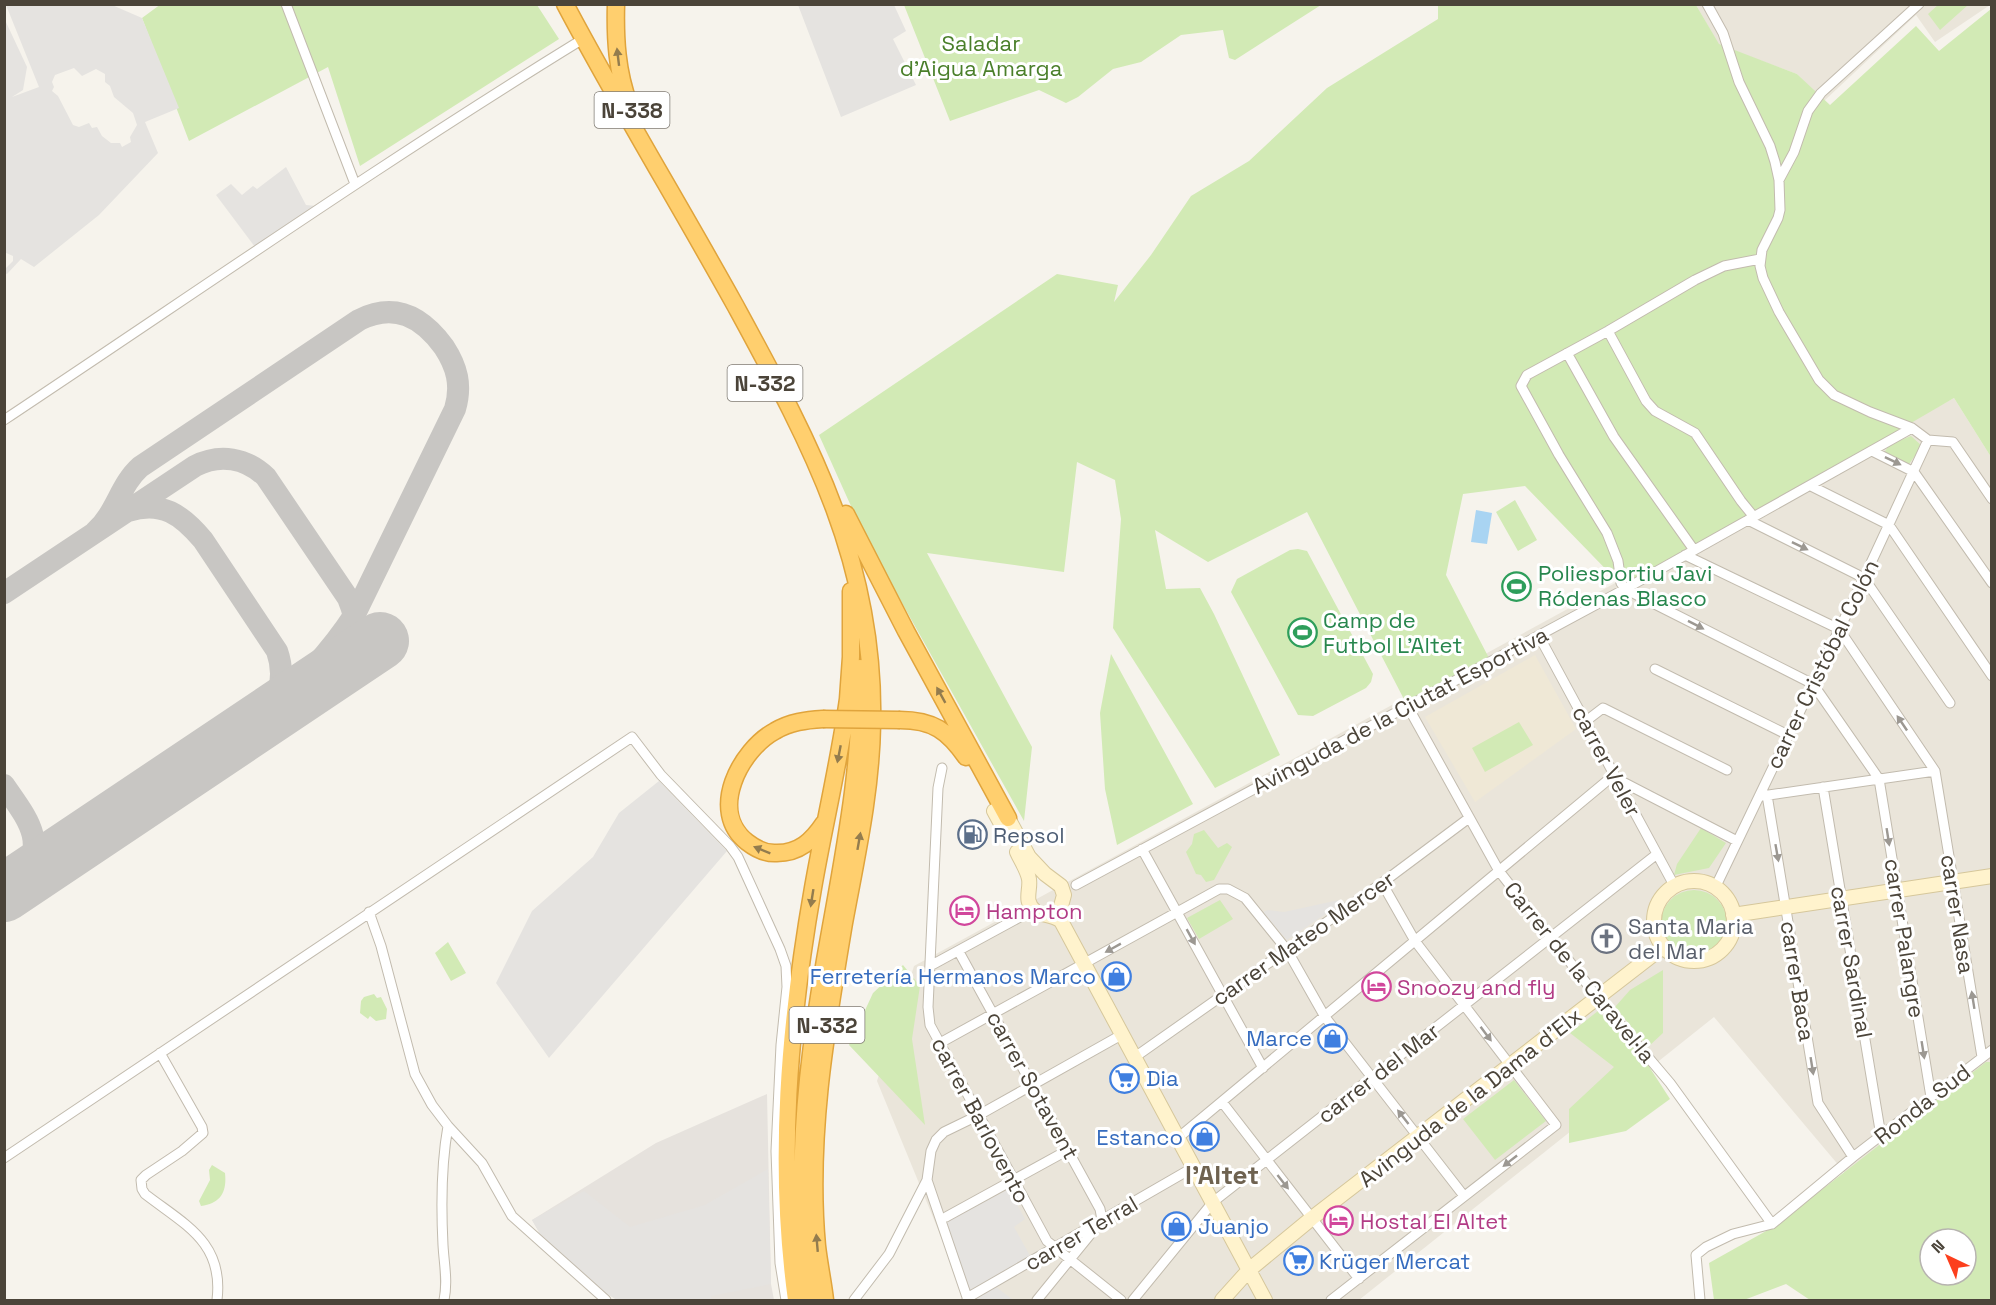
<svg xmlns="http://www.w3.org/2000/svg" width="1996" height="1305" viewBox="0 0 1996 1305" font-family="'Space Grotesk',sans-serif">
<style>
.residential{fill:#eae5da}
.industrial{fill:#e6e2dd}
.education{fill:#efe8d6}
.green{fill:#d2eab5;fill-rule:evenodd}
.parking{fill:#e5e3e0;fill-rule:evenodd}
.water{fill:#a9d4f2}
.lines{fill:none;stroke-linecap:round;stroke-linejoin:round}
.taxiway{stroke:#c8c6c3;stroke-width:22}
.runway{stroke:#c8c6c3;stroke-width:58}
.street-casing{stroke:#c2bbae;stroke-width:11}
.secondary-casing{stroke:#d6c79b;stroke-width:16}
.highway-casing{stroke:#e0a43c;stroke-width:19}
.street{stroke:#fff;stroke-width:9}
.secondary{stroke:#fff3cd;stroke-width:14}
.highway{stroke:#ffcf6e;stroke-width:16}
.highway-bridge-casing{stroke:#e0a43c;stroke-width:19;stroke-linecap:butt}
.highway-bridge{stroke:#ffcf6e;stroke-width:16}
.oneway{fill:#937c4e}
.oneway2{fill:#9c9892}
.labels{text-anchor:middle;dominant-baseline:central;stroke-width:6;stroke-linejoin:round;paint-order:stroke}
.shield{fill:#fff;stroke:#817c74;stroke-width:1.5}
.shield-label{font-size:21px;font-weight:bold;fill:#4b4439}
.park-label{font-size:22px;fill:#4a7f2a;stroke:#fff}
.leisure-label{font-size:22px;fill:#27864d;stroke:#fff;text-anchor:start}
.street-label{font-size:22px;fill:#4b4439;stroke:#fff}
.service-label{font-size:22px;fill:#4e5e75;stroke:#fff;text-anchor:start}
.hotel-label{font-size:22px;fill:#b23c85;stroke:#fff;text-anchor:start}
.worship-label{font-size:22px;fill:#5b616d;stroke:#fff;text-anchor:start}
.shop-label{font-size:22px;fill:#366cbe;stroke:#fff;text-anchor:end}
.quarter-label{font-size:26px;font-weight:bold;fill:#6e6250;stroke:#fff}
</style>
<rect width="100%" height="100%" fill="#f6f3ec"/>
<path class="residential" d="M1696 5H1990L1935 42 1916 15 1824 101 1797 74 1719 45Z
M1954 398 1991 457V1070L1851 1180 1714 1017 1359 1300H967L877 1081 914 966Z"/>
<path class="industrial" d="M767 1094 771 1284 774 1300H617L543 1239 532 1220 656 1143Z"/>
<path class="education" d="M1535 655 1576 729 1475 802 1425 717Z"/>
<path class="green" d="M161 4 537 5 559 39 360 166 328 67 189 141 142 18Z
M1939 4H1968V5L1940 30 1928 14Z
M904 5H1321L1235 60 1229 58 1223 30 1181 35 1141 62 1113 69 1078 97 1066 103 1039 90 950 121Z
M1438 5H1696L1719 44 1797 74 1830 105 1916 26 1939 51 1991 9V457L1954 398 1625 589 1525 486 1463 494 1446 575 1491 662 1408 707 1307 512 1208 562 1155 530 1166 589 1200 588 1214 614 1280 755 1215 788 1113 628 1121 519 1115 480 1077 462 1064 572 927 553 1032 747 1024 821 864 535 819 435 1057 274 1118 285 1114 302 1151 255 1191 196 1249 161 1327 88 1438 19Z
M1911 436 1922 446 1909 464 1884 453 1889 445Z
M1515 500 1537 540 1518 551 1496 512Z
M1298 549 1307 551 1373 674 1371 682 1366 688 1313 716 1298 715 1231 592 1237 579 1290 550Z
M1111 654 1193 804 1117 845 1105 789 1100 713Z
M1519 722 1533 745 1485 772 1472 748Z
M1701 828 1726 843 1709 868 1674 875 1677 864Z
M1204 830 1218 848 1227 843 1232 847 1214 880 1206 882 1201 875 1196 874 1186 852 1192 844 1194 834Z
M1661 923a33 33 0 1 1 66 0a33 33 0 1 1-66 0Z
M1220 900 1233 919 1199 939 1187 918Z
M448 942 466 973 451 981 435 953Z
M903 965 920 986 912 1039 925 1125 849 1045 873 993Z
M1663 970V1033L1648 1047 1615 1007 1630 990Z
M374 994 377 998 381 997 387 1009 386 1019 376 1021 370 1016 368 1019 360 1013 361 1001 364 997Z
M1598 1011 1639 1051 1670 1099 1626 1131 1569 1143V1109L1614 1067 1570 1033Z
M1986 1062H1991V1300H1810L1786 1284 1744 1300H1714L1709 1263 1775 1226ZM1930 1239H1966V1275H1930Z
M1514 1080 1546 1121 1495 1160 1463 1119Z
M212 1165 225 1173C227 1192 221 1203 201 1206L199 1201 210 1180 209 1170Z"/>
<path class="parking" d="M6 5H112L142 18 179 108 145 122 158 153 99 215 34 267 21 259 7 274 5 273V269L13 261V256L4 252 5 20 27 67 23 90 12 97 39 87ZM74 68 82 76 96 69 105 74V82L110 86 114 97 133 113 137 125 130 137 131 142 122 147 120 143H111L102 136 97 127 92 128 89 123 79 127 73 125 58 96 52 91 54 87 52 82 55 75Z
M798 5H894L906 31 893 39 916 85 841 117Z
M286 167 306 205 316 206 255 247 216 195 231 184 242 195 253 186 257 189Z
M659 781 727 851 549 1058 496 983 532 911 593 857 619 813Z
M1339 900 1333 909 1287 940 1263 912 1268 910 1284 912Z
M768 1169 771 1284 711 1296V1300H617L595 1287 543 1239 532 1220 584 1191 630 1227 705 1205Z
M1009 1189 1025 1219 1014 1227 1034 1263 995 1286 1013 1300H967L942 1224Z"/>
<path class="water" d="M1476 510 1492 513 1487 544 1471 542Z"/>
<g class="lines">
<path class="taxiway" d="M128 511C162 500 182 515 203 540L277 651C284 671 282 689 272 707
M96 531C116 513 120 485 140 467L359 320C395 302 422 317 444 347 457 367 462 385 455 409L355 614C330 653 298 685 265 717
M4 593 195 466C220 453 246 458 266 477L348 598C361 630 360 648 333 672
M4 785C28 820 48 841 21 882"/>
<path class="runway" d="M4 893 380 641"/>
<defs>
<path id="street" d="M286 4 355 184
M1707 4 1723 33 1739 82 1770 146 1775 162 1779 180 1780 210 1778 218 1762 250 1760 266 1763 278 1779 312 1819 380 1834 395 1870 412 1912 428 1928 440 1953 442 1992 499
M1779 180 1794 152 1808 111 1821 93 1919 4
M1760 259 1724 266 1695 280 1608 331 1527 375 1521 386 1559 455 1607 533 1618 561 1621 583 1625 589 1813 684 1879 779 1931 1097
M1608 331 1646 401 1655 411 1695 433 1741 501 1754 517
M1567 353 1614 437 1694 550
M4 420C195 293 383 162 578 42
M1872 451 1914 472 1992 583
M1811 486 1889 525 1992 676
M1748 520 1864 578 1950 703
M1685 555 1839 629 1935 771 1982 1057
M1539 636 1675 887
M1655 669 1788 735
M1408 707 1499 871 1598 998 1670 1083 1772 1224
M1586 721 1603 708 1727 770
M942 768 938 788 928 1007 930 1025 1047 1241 1121 1300
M1617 779 1737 841
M1823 787 1881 1136
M1767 795 1818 1103 1853 1157
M1762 796 1935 771
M1142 849 1263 1068
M1076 885 1625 589 1912 428
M1715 888 1864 578 1928 440
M369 912 381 946 415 1074 432 1105 448 1126C441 1165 441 1206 443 1245 444 1264 448 1281 444 1300
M959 952 1100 1209 1102 1220 1037 1300
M930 966 1020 917
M940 1043 1219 889H1228L1245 898 1287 950 1325 1017 1464 1196
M160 1053 202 1127 203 1133 182 1151 146 1175 141 1180 142 1189 145 1194C185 1225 224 1242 217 1300
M1135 1057 1382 883 1469 818
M1222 1102 1359 1279
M448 1126 482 1163 512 1216 606 1300
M1178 1138 1614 775
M4 1158 632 737 661 775 730 846 738 857 780 949 786 966 787 987 781 1045 776 1151 780 1263 786 1300
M927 1180 968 1300
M946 1217 1068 1150
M967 1298 1194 1167
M854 1300 889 1254 927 1180 931 1151 936 1140 944 1132 979 1115 1123 1034
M1133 1300 1213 1202 1657 854
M1331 1300 1556 1125 1415 941 1382 883
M1700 1300 1696 1255 1706 1247 1733 1234 1772 1224 1853 1157 1992 1050"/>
<path id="secondary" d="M994 811 1006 833
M1008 818 1029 857 1045 874 1061 886 1064 895 1061 906V921L1265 1300
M1017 852C1021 861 1027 869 1029 879 1031 890 1023 901 1035 911 1042 916 1052 914 1061 921
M1654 921a40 40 0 1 1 80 0a40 40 0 1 1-80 0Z
M1733 915 1992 876
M1222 1300 1249 1270 1312 1218 1663 947"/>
<path id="highway" d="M565 4C619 106 679 204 735 305 810 443 876 562 872 725 871 792 856 858 844 923 826 1030 807 1138 817 1246 819 1264 823 1282 825 1300
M616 4C615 39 617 72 629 104
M846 514 906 631 1008 818
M823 719C806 720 790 722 775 731 740 750 708 811 747 842 756 849 765 854 777 853 799 853 812 841 824 823
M900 720C933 720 948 731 966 757
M796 1300C777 1162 789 1025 813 888 824 825 839 763 848 699L851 657V591
M812 1300C793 1189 805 1076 824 966 841 867 863 769 860 668"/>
</defs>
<use href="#street" class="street-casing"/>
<use href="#secondary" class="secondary-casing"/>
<use href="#highway" class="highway-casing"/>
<use href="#street" class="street"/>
<use href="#secondary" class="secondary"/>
<use href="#highway" class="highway"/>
<defs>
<path id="highway-bridge" d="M823 719 900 720"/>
</defs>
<use href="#highway-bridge" class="highway-bridge-casing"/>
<use href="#highway-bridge" class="highway-bridge"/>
</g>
<defs><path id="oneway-solid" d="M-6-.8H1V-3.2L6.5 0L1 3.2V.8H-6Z" transform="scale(1.5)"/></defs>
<g class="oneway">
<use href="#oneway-solid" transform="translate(618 57) rotate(-97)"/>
<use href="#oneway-solid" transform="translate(941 695) rotate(-119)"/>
<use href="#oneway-solid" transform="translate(839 754) rotate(101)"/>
<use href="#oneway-solid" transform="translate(859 841) rotate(-80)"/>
<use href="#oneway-solid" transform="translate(762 850) rotate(-158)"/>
<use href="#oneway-solid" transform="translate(812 898) rotate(99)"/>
<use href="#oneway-solid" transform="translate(817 1243) rotate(-95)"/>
</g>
<g class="oneway2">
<use href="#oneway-solid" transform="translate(1893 461) rotate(26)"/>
<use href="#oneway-solid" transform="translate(1800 546) rotate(26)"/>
<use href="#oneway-solid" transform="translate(1696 625) rotate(27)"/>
<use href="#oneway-solid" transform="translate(1902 723) rotate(-124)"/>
<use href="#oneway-solid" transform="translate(1888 837) rotate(81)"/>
<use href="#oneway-solid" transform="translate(1777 853) rotate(80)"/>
<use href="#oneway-solid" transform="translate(1191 937) rotate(61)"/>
<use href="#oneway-solid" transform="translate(1113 948) rotate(151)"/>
<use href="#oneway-solid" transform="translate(1973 1000) rotate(-99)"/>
<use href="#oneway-solid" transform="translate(1486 1034) rotate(53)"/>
<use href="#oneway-solid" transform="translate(1923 1050) rotate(81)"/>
<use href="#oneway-solid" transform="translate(1812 1066) rotate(81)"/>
<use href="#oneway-solid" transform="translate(1403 1117) rotate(-128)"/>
<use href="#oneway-solid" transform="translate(1510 1161) rotate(142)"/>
<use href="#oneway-solid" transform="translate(1283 1182) rotate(52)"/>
</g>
<defs>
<symbol id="stadium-ring" viewBox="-11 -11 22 22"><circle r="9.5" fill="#fff" stroke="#2e9e5b" stroke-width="1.5"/><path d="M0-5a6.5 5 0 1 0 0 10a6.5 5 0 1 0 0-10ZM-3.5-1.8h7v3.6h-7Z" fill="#2e9e5b"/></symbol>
<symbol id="fuel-ring" viewBox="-11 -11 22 22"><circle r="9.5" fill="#fff" stroke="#5c6f8a" stroke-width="1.5"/><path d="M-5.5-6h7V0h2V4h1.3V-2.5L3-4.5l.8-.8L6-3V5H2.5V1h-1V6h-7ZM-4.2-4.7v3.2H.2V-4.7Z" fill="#5c6f8a"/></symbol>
<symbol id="hotel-ring" viewBox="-11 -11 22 22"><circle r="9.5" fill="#fff" stroke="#d1479c" stroke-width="1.5"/><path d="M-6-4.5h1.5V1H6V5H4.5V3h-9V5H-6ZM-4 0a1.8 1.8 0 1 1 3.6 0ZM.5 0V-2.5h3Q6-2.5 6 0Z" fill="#d1479c"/></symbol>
<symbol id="church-ring" viewBox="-11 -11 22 22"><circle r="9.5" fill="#fff" stroke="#6b7280" stroke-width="1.5"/><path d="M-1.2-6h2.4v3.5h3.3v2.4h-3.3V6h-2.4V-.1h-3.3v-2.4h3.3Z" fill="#6b7280"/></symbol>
<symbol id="shop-ring" viewBox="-11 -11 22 22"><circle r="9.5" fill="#fff" stroke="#3f7fe0" stroke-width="1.5"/><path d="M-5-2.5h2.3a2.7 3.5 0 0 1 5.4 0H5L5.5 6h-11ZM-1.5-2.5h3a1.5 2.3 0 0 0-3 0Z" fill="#3f7fe0"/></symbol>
<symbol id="supermarket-ring" viewBox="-11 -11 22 22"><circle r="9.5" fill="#fff" stroke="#3f7fe0" stroke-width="1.5"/><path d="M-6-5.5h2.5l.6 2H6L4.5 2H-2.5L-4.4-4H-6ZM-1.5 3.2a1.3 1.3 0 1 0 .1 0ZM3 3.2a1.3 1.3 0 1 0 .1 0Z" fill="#3f7fe0"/></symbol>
</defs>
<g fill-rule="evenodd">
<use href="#stadium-ring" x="1500" y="570" width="33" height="33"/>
<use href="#stadium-ring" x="1286" y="616" width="33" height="33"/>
<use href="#fuel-ring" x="956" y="818" width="33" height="33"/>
<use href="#hotel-ring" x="948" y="894" width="33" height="33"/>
<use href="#church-ring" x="1590" y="922" width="33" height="33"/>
<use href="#shop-ring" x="1100" y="960" width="33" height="33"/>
<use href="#hotel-ring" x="1360" y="970" width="33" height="33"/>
<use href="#shop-ring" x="1316" y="1022" width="33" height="33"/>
<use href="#supermarket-ring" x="1108" y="1062" width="33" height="33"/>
<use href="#shop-ring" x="1188" y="1120" width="33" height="33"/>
<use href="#hotel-ring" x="1322" y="1204" width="33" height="33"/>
<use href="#shop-ring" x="1160" y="1210" width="33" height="33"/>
<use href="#supermarket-ring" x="1282" y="1244" width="33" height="33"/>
</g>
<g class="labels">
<g class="shield">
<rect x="594.5" y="92" width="75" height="36" rx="4.5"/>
<rect x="727.5" y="365" width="75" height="36" rx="4.5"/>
<rect x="789.5" y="1007" width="75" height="36" rx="4.5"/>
</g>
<g class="shield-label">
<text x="632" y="110">N-338</text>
<text x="765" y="383">N-332</text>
<text x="827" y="1025">N-332</text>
</g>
<g class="park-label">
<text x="981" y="43">Saladar<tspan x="981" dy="25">d’Aigua Amarga</tspan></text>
</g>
<g class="leisure-label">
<text x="1538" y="573">Poliesportiu Javi<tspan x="1538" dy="25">Ródenas Blasco</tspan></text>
<text x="1323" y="620">Camp de<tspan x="1323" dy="25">Futbol L'Altet</tspan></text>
</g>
<g class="street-label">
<text transform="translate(1822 664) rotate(-64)">carrer Cristóbal Colón</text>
<text transform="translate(1400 710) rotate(-28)">Avinguda de la Ciutat Esportiva</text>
<text transform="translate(1607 761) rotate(62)">carrer Veler</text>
<text transform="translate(1958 914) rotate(81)">carrer Nasa</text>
<text transform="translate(1303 938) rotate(-35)">carrer Mateo Mercer</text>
<text transform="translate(1905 938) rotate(81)">carrer Palangre</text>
<text transform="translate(1852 962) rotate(80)">carrer Sardinal</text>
<text transform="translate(1580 972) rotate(51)">Carrer de la Caravel·la</text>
<text transform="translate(1798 981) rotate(81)">carrer Baca</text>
<text transform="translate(1378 1073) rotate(-38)">carrer del Mar</text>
<text transform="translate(1033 1085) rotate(61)">carrer Sotavent</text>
<text transform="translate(1470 1097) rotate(-38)">Avinguda de la Dama d'Elx</text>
<text transform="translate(1922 1104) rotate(-38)">Ronda Sud</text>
<text transform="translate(981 1120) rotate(62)">carrer Barlovento</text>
<text transform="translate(1081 1233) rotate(-30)">carrer Terral</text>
</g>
<g class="service-label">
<text x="993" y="835">Repsol</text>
</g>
<g class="hotel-label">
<text x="986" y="911">Hampton</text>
<text x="1397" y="987">Snoozy and fly</text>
<text x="1360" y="1221">Hostal El Altet</text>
</g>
<g class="worship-label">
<text x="1628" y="926">Santa Maria<tspan x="1628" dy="25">del Mar</tspan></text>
</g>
<g class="shop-label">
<text x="1096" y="976">Ferretería Hermanos Marco</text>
<text x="1312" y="1038">Marce</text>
<text x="1146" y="1078" text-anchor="start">Dia</text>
<text x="1183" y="1137">Estanco</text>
<text x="1198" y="1226" text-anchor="start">Juanjo</text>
<text x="1319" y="1261" text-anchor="start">Krüger Mercat</text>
</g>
<g class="quarter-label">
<text x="1222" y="1175">l'Altet</text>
</g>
</g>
<rect width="1996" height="1305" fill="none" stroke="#4b4439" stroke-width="12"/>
<g transform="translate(1948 1257) rotate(316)"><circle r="28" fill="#ffffff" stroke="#b7b4b0" stroke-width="1.5"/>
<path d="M0-4.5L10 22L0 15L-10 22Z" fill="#fc3f1d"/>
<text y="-9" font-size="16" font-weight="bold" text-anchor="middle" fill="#4b4439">N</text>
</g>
</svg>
